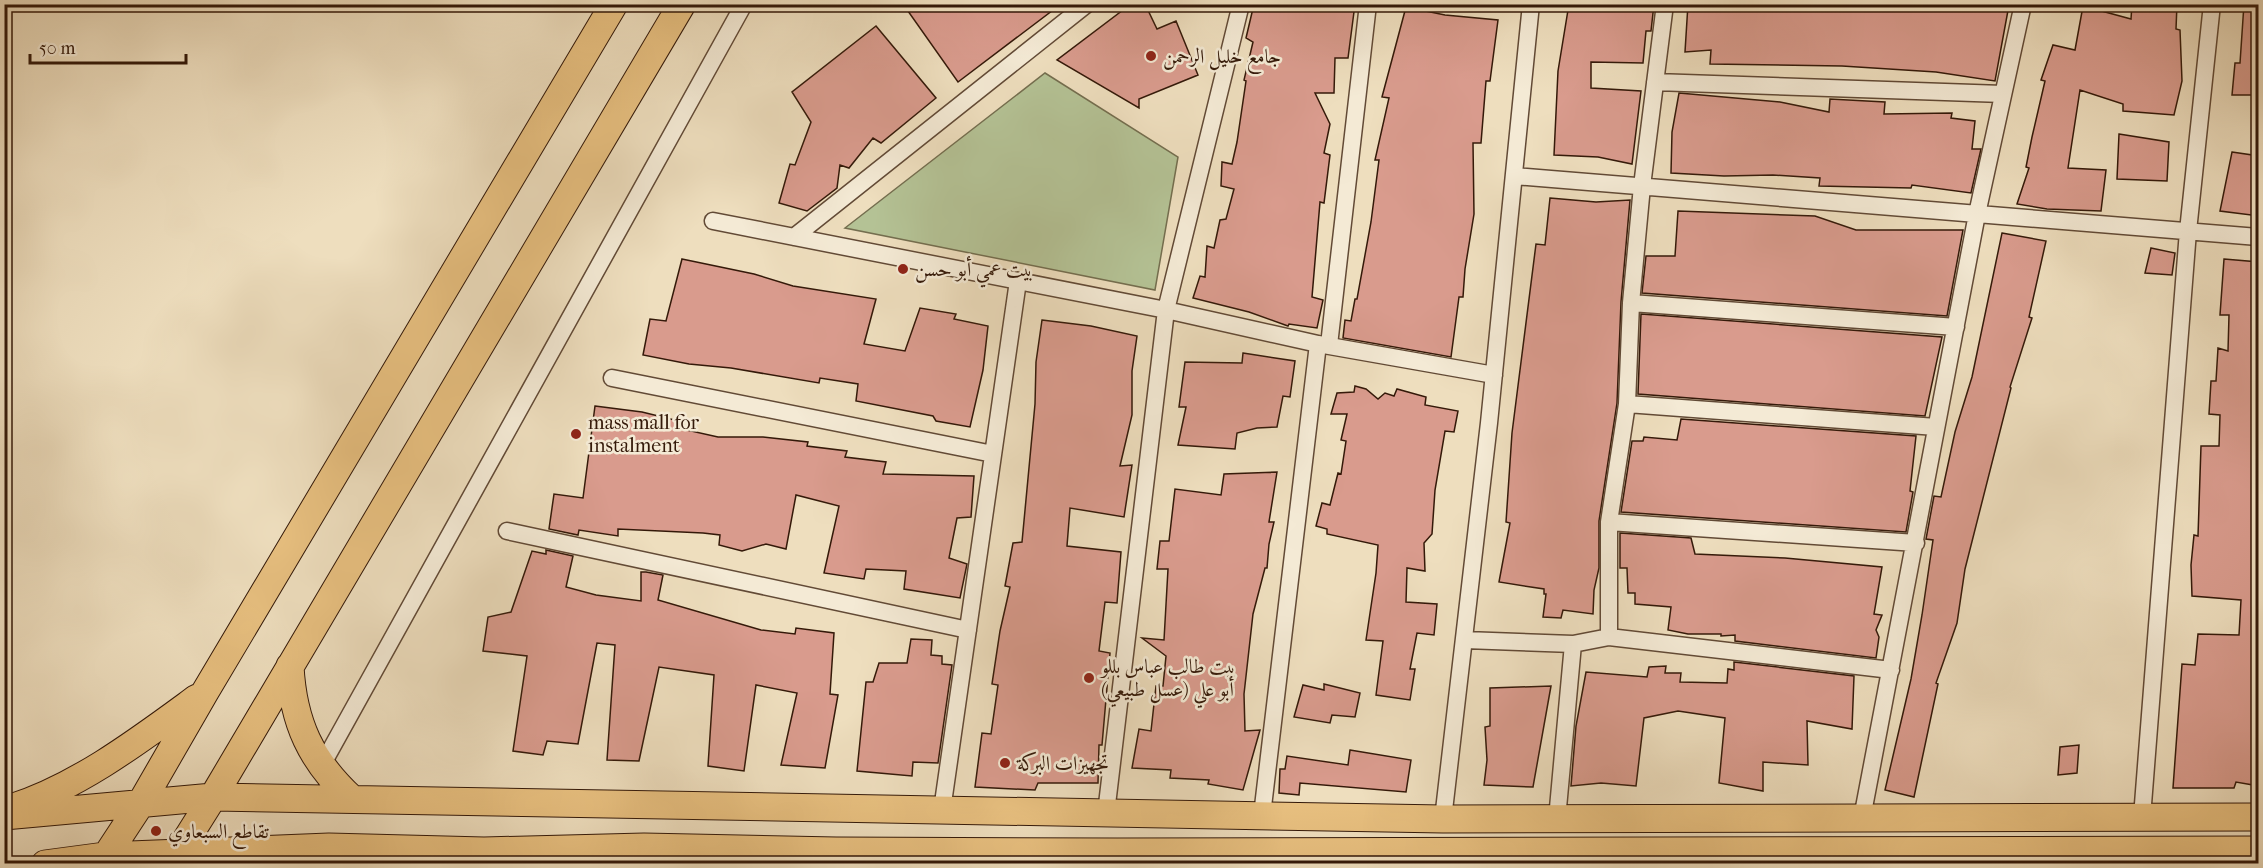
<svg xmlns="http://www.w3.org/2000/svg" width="2263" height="868" viewBox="0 0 2263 868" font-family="'IM FELL French Canon',Amiri,serif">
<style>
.green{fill:#b4c295;stroke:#746e4f;stroke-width:1.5}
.building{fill:#d99b8d;stroke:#341909;stroke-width:1.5}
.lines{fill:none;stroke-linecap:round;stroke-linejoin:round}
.minor-casing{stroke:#624a36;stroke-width:19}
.primary-casing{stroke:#341909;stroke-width:29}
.minor{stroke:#f4ead5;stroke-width:16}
.primary{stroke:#e7bf7f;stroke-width:27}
.poi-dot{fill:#8f2418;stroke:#f4ead5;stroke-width:2}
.labels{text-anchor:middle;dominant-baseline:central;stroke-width:5;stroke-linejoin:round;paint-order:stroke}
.poi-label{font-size:20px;fill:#341909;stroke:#f4ead5;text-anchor:start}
</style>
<rect width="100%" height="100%" fill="#eedebe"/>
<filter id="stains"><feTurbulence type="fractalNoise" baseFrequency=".00333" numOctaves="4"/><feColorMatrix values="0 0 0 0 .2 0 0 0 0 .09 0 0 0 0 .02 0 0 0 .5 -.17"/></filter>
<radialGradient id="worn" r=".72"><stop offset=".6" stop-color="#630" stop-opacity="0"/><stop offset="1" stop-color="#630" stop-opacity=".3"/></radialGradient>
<path class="green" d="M1045 73 1178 157 1155 290 845 228Z"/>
<path class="building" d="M903 4H1061L958 82Z
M1131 4H1145L1157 29 1176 21 1198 75 1139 99V108L1057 60Z
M1254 4H1355L1348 58H1335L1334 93H1315L1330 124 1324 153 1330 155 1324 203 1320 202 1312 297 1323 300 1317 328 1289 324 1288 326 1249 312 1193 298 1200 276 1205 277 1207 246 1214 248 1220 220 1226 219 1234 189 1221 186 1222 162 1232 164 1237 142 1246 81 1244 80 1253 42 1246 38Z
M1569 4H1654L1651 31H1646L1643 63 1591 62V88L1641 91 1632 164 1598 157 1554 155 1558 71Z
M1688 4H1803L1896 11 2009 5 1995 81 1936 72 1842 66 1710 64 1711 50 1685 52Z
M2132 4H2177L2176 29 2180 30 2182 81 2174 115 2123 111V104L2080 90 2068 168 2106 170 2101 211 2047 209 2017 204 2029 168 2026 167 2032 137 2045 81 2041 80 2053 45 2075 50 2083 6 2131 19Z
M2244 4H2259V95H2232L2235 63H2240Z
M1406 7 1445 15 1498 20 1490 81H1486L1481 143H1473L1474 214 1465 269 1463 297H1459L1451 357 1343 338 1345 320 1351 321 1355 299H1357L1371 222 1379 160H1375L1389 98 1382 97Z
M876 26 936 98 881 143 873 138 849 168 840 165 837 188 807 211 779 203 790 164 795 165 811 122 792 92Z
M1679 93 1780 102 1829 112 1830 99 1885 102 1884 114 1952 113 1951 118 1975 121 1972 149H1981L1971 193 1912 185 1911 188 1819 186 1820 178 1773 175 1724 176 1671 173 1672 132Z
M2119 134 2169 142 2167 181 2117 179Z
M2232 152 2259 156V216L2220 211Z
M1550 198 1596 202 1630 200 1621 302 1617 403 1599 521V568L1594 590 1593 614 1563 610 1561 618 1543 617 1546 594H1544V589L1499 582 1510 523 1506 522 1512 433 1536 244 1545 245Z
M1678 211 1815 216 1856 230H1963L1947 316 1642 293 1646 256H1675Z
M2002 233 2046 241 2029 317 2032 318 2010 387 2011 388 1965 569 1957 623 1936 683 1938 684 1914 797 1885 790 1911 679 1922 615 1933 540 1926 539 1934 496 1941 497 1955 432 1972 377Z
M2151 248 2175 253 2172 275 2145 273Z
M682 259 754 274 793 286 876 299 864 344 905 351 920 308 956 314 954 319 988 326 983 370 970 427 936 421 933 416 856 401 858 384 820 378 819 383 731 368 689 364 643 355 650 319 666 321Z
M2224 259 2259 262V786L2236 782 2234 788H2173L2182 664 2195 665 2198 634 2239 635 2241 600 2192 596 2191 565 2194 535 2198 536 2201 446H2219L2220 415 2209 414 2211 381H2216L2218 348 2228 351 2229 315H2220Z
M1641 314 1942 337 1925 416 1638 394Z
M1042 320 1091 326 1137 336 1132 371V415L1120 466 1132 465 1124 517 1070 508 1067 546 1121 552 1117 603 1105 602 1099 651 1110 653 1102 745H1099L1098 783H1038L1035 790 975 787 982 733 991 734 998 685 992 684 1000 631 1010 587 1005 586 1013 543 1022 542 1035 404 1036 362Z
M1243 353 1295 361 1290 397 1283 396 1277 427 1257 428 1237 433 1235 449 1178 445 1186 407H1179L1185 362 1242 363Z
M1355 386 1366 389 1378 399 1385 393 1394 396 1397 389 1426 397 1425 405 1458 411 1454 432 1445 431 1435 490 1432 534 1424 543 1425 571 1407 568 1406 602 1437 604 1434 635 1417 633 1410 669H1415L1410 700 1376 695 1383 641 1366 640 1376 573 1378 545 1327 534V529L1316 526 1322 503 1330 505 1338 473 1341 474 1346 441 1341 440 1347 414H1331L1337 393 1354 392Z
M595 406 642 412 683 422 682 429 718 437H763L808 442 807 446 847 451 845 457 886 462 883 474 974 476 971 517 957 518 949 558 967 564 960 598 904 589 906 571 866 569 864 579 824 573 839 506 796 495 786 549 766 544 742 551 719 545 720 535 703 533 618 529V536L579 530 578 535 549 529 554 494 583 498Z
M1681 419 1916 436 1910 491 1913 492 1906 532 1621 512 1632 441H1643L1644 437 1677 440Z
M1277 472 1269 522H1274L1269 544 1267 568H1265L1253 614 1244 694 1245 731 1260 730 1243 790 1208 784 1209 780 1170 778 1171 770 1132 768 1139 729 1151 731 1156 686H1163L1166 656 1142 638 1164 640 1168 569H1157L1160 541H1169L1175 489 1221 495 1224 474Z
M1620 533 1691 538 1695 554 1785 558 1882 567 1874 614 1882 615 1876 630 1879 637 1876 658 1735 641V635L1721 636V634H1688L1668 630 1671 607 1635 604V593H1628L1627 568H1620Z
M546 550 573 556 566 587 596 595 641 601V572H646L663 575 658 600 761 630 795 634 796 628 834 633 830 694 838 695 825 768 781 765 797 693 756 685 744 771 708 766 714 675 659 667 639 761 607 760 615 645 597 643 578 744 547 741 543 755 513 751 527 656 483 651 488 617 511 612 532 551 546 554Z
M911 639 932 640 931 655 942 656V664L952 665 938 763 913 762 912 776 857 771 866 682H873L879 663H907Z
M1734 662 1854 676 1852 729 1807 721 1808 765 1763 762V791L1719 783 1725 718 1678 711 1644 718 1636 786 1601 783 1571 786 1576 726 1586 672 1647 677 1649 667 1666 666 1665 673H1681L1680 682 1727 683 1728 669 1734 670Z
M1324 684 1360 693 1355 717 1332 715 1330 723 1294 717 1303 685 1324 690Z
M1551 686 1533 787 1484 785 1487 760 1485 727 1490 726V688Z
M2079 745 2077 773 2058 775 2060 747Z
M1350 750 1411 760 1406 792 1300 783 1299 795 1279 793 1280 769H1285L1287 756 1348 765Z"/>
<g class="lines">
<defs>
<path id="minor" d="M1655 82 2003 94
M1514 176 2258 237
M713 221 1166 310 1318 344 1494 375
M794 237 1087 4
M1631 303 1956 327
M1329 345 1368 4
M612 378 993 454
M1627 404 1936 427
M1609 522 1916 543
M507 531 968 630
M1609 637V522L1627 404 1631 303 1642 186 1665 4
M1465 640 1573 644 1609 637 1891 670
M321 767 744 4
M942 810 1018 281
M1106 813 1166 310 1241 4
M1262 815 1318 344
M2142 817 2188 231 2212 4
M1862 818 1977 214 2023 4
M1443 819 1489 423 1531 4
M1557 819 1573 644"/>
<path id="primary" d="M290 666C293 723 311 761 352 799
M11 808C78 787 141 739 197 698
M4 816 213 797 1443 819 2258 817
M45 864 105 856 329 847 484 851 644 847 836 851 1117 852 2258 850
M101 864 141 803 205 692 614 4
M171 864 213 797 682 4"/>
</defs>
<use href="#minor" class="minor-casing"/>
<use href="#primary" class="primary-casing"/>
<use href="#minor" class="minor"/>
<use href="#primary" class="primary"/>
</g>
<g class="poi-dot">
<circle cx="1151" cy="56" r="6"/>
<circle cx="903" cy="269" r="6"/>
<circle cx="576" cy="434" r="6"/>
<circle cx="1089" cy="678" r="6"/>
<circle cx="1005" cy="763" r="6"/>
<circle cx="156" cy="831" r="6"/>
</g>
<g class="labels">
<g class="poi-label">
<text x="1163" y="56">جامع خليل الرحمن</text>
<text x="915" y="269">بيت عمي أبو حسن</text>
<text x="588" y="422">mass mall for<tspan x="588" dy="23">instalment</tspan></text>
<text x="1101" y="666">بيت طالب عباس بللو<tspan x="1101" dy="23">أبو علي (عسل طبيعي)</tspan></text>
<text x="1017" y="763">تجهيزات البركة</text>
<text x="168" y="831">تقاطع السبعاوي</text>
</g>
</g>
<rect width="2263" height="868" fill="none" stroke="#eedebe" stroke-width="24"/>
<rect x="6" y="6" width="2251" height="856" fill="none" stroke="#341909" stroke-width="3"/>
<rect x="12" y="12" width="2239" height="844" fill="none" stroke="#341909" stroke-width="1.5"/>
<path d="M30 54v9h156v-9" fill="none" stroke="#341909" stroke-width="3"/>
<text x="39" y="54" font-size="18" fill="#341909" stroke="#f4ead5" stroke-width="4.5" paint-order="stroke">50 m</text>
<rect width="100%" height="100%" filter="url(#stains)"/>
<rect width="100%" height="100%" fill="url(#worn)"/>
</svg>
